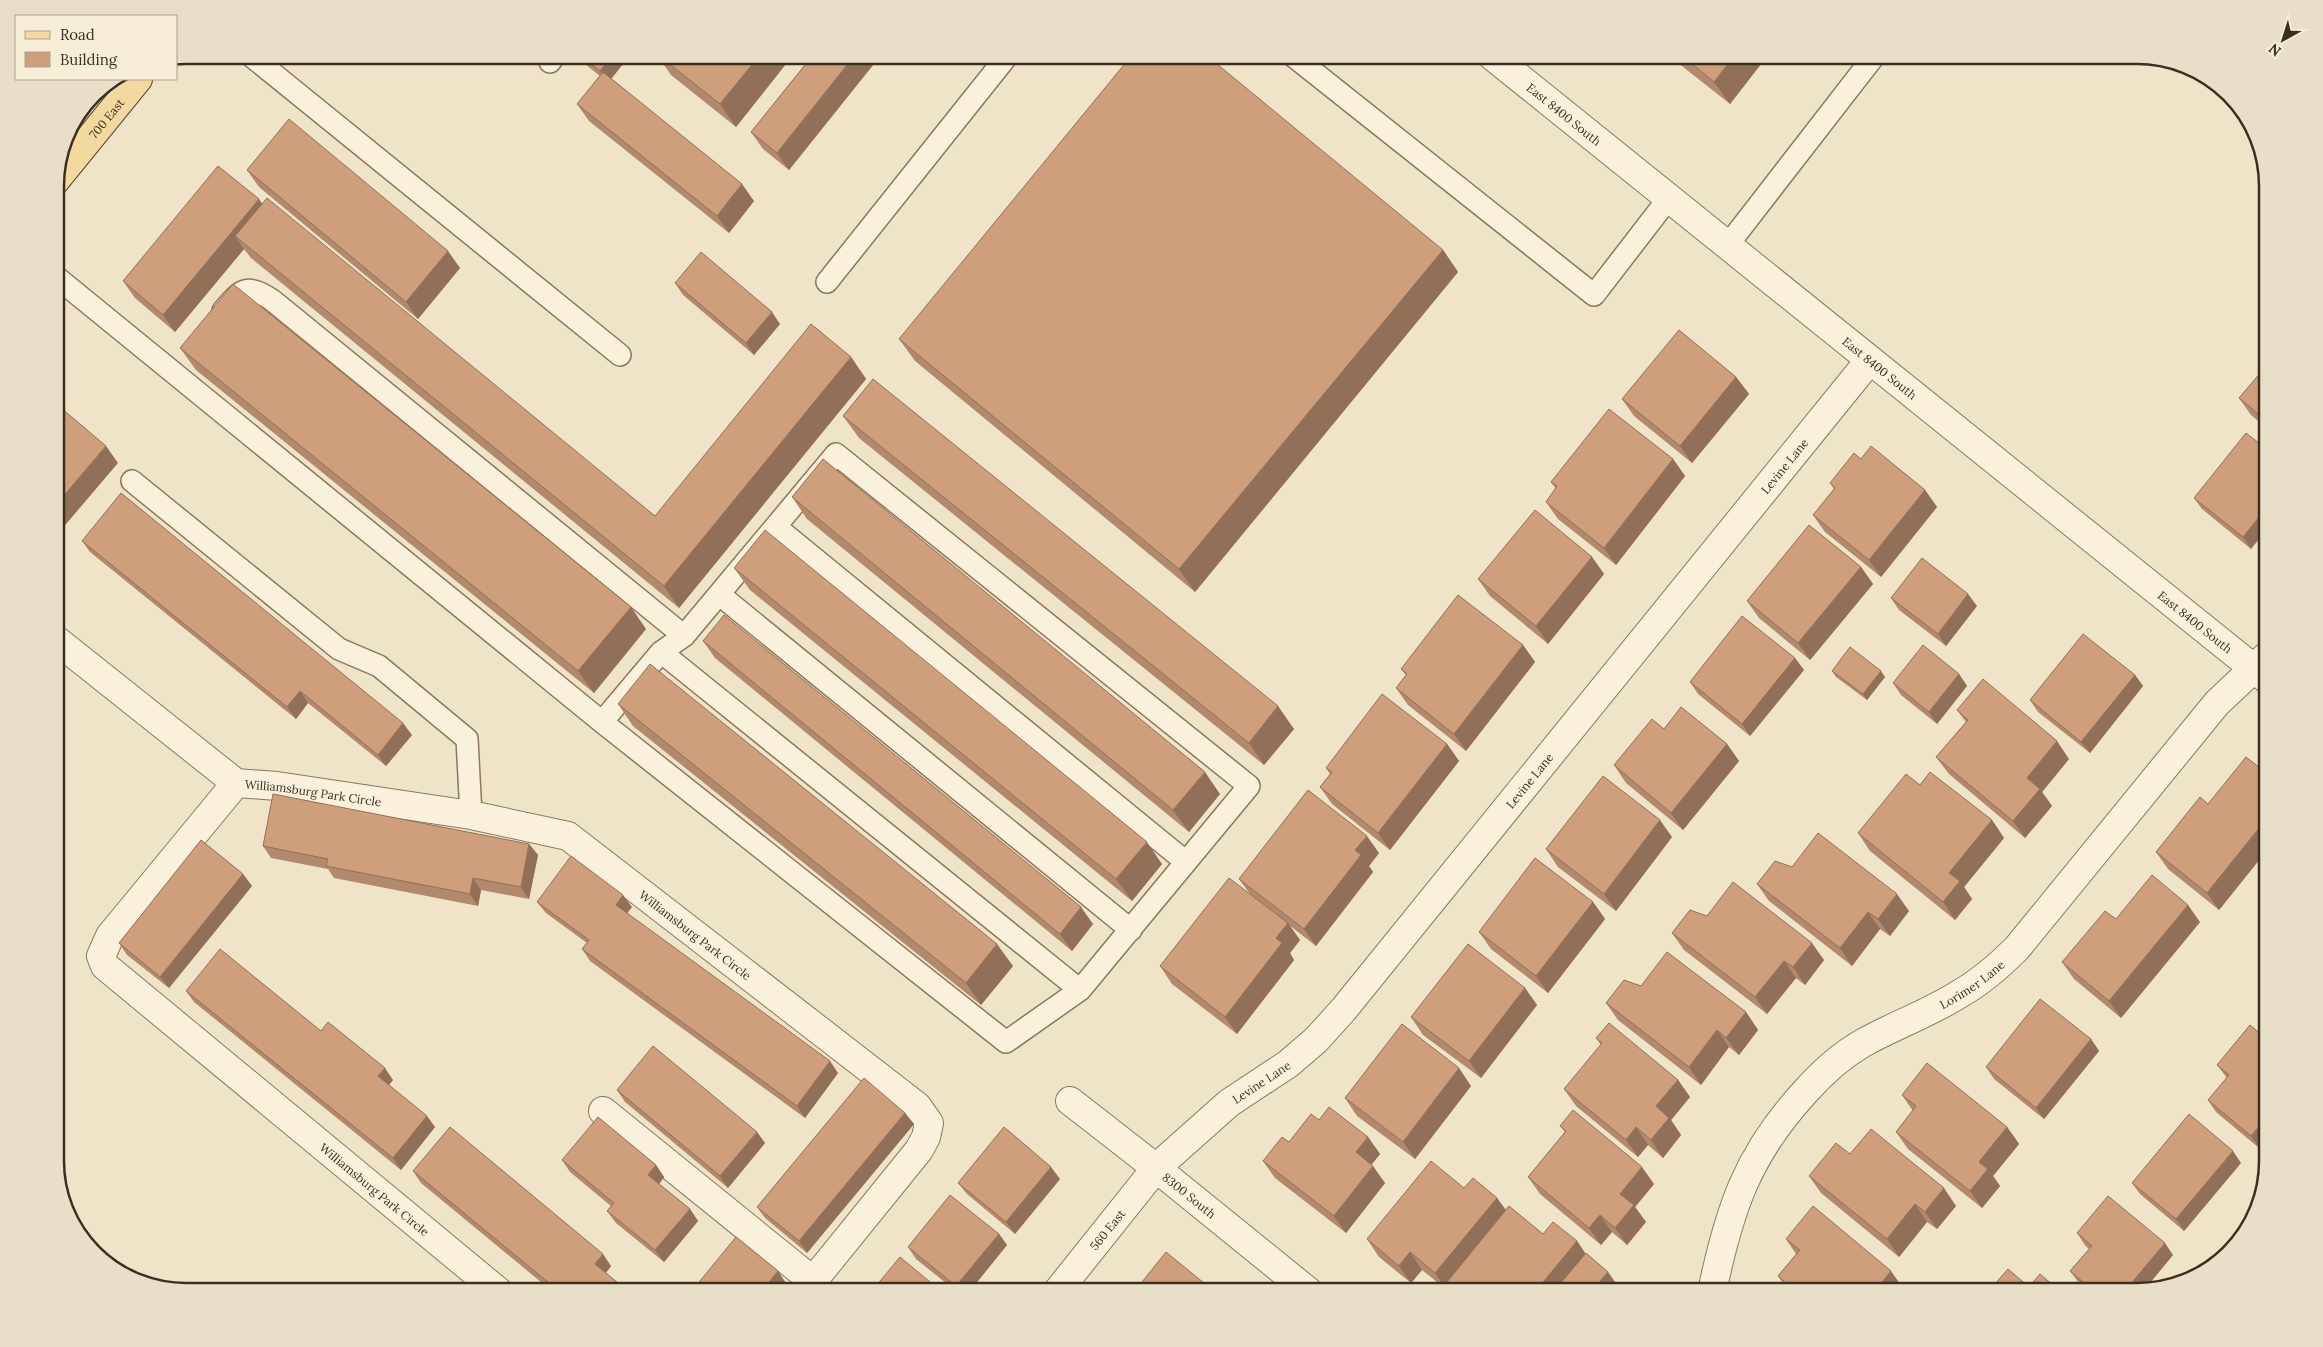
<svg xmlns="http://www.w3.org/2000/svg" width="2323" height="1347" viewBox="0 0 2323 1347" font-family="Lora,serif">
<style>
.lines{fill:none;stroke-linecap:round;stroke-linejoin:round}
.service-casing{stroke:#8d765c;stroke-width:24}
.minor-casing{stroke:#8d765c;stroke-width:30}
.primary-casing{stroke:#5b4430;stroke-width:30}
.service{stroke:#faf1dc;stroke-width:21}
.minor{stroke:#faf1dc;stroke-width:28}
.primary{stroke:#f3d9a0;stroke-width:28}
.wall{fill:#b2896c}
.shaded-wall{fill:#916f58}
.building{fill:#cf9f7d;stroke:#916f58}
.labels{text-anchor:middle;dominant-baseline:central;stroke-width:4.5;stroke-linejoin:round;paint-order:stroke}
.street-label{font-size:12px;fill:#3d2e20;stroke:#f7eed8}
.rim{fill:none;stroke:#3d2e20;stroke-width:2.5}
</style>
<rect width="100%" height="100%" fill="#f0e4c8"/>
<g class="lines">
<defs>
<path id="service" d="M250 55 620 355
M1292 55 1594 295 1668 199
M550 62 555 55
M1727 246 1875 55
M55 276 602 722 1006 1042 1080 990 1249 786 836 454 684 636 661 652 602 722
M827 282 1008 55
M223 311C242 288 247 284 272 300L684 636
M132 481 339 649 379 666 467 739 471 815
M776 527 1186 862
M720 595 1131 930
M661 652 1080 990"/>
<g id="minor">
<path id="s1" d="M1491 55 2268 680"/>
<path id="s2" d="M55 639 236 783 277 786 471 815 568 836 917 1106 929 1123 926 1137 919 1150 804 1292"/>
<path id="s3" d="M236 783 110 936 101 956 105 966 499 1292"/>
<path id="s4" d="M1070 1101 1156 1168 1309 1292"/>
<path d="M603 1111 813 1281"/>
<path id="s5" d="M1057 1292 1156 1168 1229 1103 1288 1064 1316 1040 1344 1009 1869 361"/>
<path id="s6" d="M1712 1292C1729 1210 1747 1155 1805 1092 1821 1074 1842 1055 1863 1043 1895 1025 1930 1013 1961 993 1982 981 2000 965 2017 948L2217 703 2268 655"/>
</g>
<g id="primary">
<path id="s7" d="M55 181 138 79"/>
</g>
</defs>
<use href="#service" class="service-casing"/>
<use href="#minor" class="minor-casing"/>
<use href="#primary" class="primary-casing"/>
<use href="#service" class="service"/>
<use href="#minor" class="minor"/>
<use href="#primary" class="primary"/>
</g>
<path class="wall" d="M579 55H630L611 79 754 201 729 233 589 121 577 104 600 76 585 64Z
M657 55H793L736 127 671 75Z
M813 55H881L789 170 763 149 751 132Z
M1668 55H1768L1730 104Z
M247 170 460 268 418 319 259 187Z
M262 204 655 516 851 357 866 379 679 608 251 258 244 249 175 332 135 298 123 281Z
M1443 250 1458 272 1195 592 915 361 899 339Z
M675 283 780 324 754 355 683 295Z
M180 348 646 629 594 693 196 370Z
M2268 364V429L2251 415 2239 398Z
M1736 377 1749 394 1692 463 1634 416 1622 399Z
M843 416 1294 729 1264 765 859 438Z
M2268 450 2251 549 2202 509 2194 498Z
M1673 459 1685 476 1616 565 1558 519 1546 502 1556 489 1551 482Z
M1861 459 1925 490 1937 507 1881 577 1825 532 1813 515 1834 489 1830 483Z
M792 497 1220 794 1189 832 807 519Z
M82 541 412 735 386 766 308 703 296 719 90 552Z
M1592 557 1604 574 1548 644 1490 596 1478 579Z
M1861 567 1873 584 1810 660 1759 618 1747 601Z
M734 568 1162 864 1132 901 750 590Z
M1891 598 1977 606 1946 646 1899 610Z
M703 641 1093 924 1072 951 715 658Z
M1523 645 1535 662 1466 751 1408 705 1396 688 1406 675 1401 669Z
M1795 658 1804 670 1750 736 1698 694 1690 682Z
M1832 671 1885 677 1867 700 1836 677Z
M1959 674 1967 686 1937 724 1901 695 1893 683Z
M2135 675 2143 686 2090 753 2038 712 2030 700Z
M618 704 1013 966 981 1005 633 726Z
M1957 710 2069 759 2042 792 2052 806 2025 838 1949 774 1936 757 1966 722Z
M1664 729 1727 744 1739 761 1683 830 1626 783 1614 765Z
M1447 744 1459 761 1390 850 1332 804 1320 787 1330 774 1326 768Z
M2268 774V849L2219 910 2168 869 2156 852 2208 804Z
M1920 785 1992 820 2004 838 1964 887 1972 899 1955 920 1870 851 1858 833Z
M1672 837 1616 911 1558 867 1546 849Z
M529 844 538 855 529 899 481 890 478 906 334 878 328 869 271 858 263 846Z
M1379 853 1369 866 1373 872 1316 946 1289 925 1300 940 1290 953 1294 960 1237 1034 1172 984 1160 966 1250 894 1239 879Z
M243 874 252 886 169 988 127 955 119 943Z
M1757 884 1909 911 1890 936 1880 929 1852 966 1769 901Z
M537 902 632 907 627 913 838 1073 805 1118 590 961 582 949 587 943 546 913Z
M1593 902 1605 919 1548 993 1491 949 1479 932Z
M1707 916 1824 960 1805 985 1796 978 1767 1014 1684 950 1672 933Z
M2116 919 2200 922 2121 1018 2074 979 2062 962Z
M1641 986 1746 1012 1758 1030 1739 1055 1729 1047 1701 1085 1618 1020 1606 1003Z
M1525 988 1537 1005 1481 1078 1423 1035 1411 1017Z
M186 991 321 1031 393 1080 389 1085 435 1127 401 1170 194 1002Z
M2250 1025 2259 1148 2216 1112 2208 1100 2227 1078 2217 1065Z
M1596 1038 1678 1080 1690 1097 1671 1120 1681 1135 1663 1158 1648 1145 1638 1157 1576 1106 1564 1089 1601 1045Z
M2091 1039 2099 1051 2044 1119 1994 1079 1986 1067Z
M1471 1086 1415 1159 1357 1116 1345 1098Z
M617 1090 757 1132 765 1143 728 1188 625 1102Z
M1902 1095 2007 1127 2019 1144 1993 1176 2000 1186 1982 1208 1908 1149 1896 1132 1913 1111Z
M905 1113 914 1124 807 1253 765 1218 757 1207Z
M1319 1120 1368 1137 1380 1154 1371 1165 1385 1183 1346 1233 1275 1178 1263 1161Z
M1560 1126 1654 1184 1635 1207 1646 1222 1627 1245 1612 1232 1601 1245 1540 1194 1528 1177 1565 1132Z
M1850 1154 1956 1206 1937 1229 1927 1222 1899 1257 1821 1193 1809 1176Z
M562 1160 656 1165 664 1177 659 1184 690 1209 698 1221 664 1262 616 1223 607 1211 611 1206 570 1172Z
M2241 1163 2184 1231 2140 1194 2132 1183Z
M413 1171 611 1266 606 1273 629 1292H553L421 1183Z
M1060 1179 1015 1234 967 1194 958 1183Z
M1464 1188 1497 1198 1506 1210 1543 1234 1577 1241 1585 1253 1620 1289 1618 1292H1454L1450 1287 1447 1290 1422 1270 1411 1283 1379 1257 1367 1239Z
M2077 1233 2173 1255 2144 1290 2138 1292H2090L2079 1283 2070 1271 2089 1249 2085 1245Z
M999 1234 1007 1245 969 1292H957L916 1259 908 1247Z
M1786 1239 1903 1288 1900 1292H1789L1778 1276 1796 1254Z"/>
<path class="shaded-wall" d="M613 55H630L608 83 600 71Z
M760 55H793L736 127 720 104Z
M855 55H881L789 170 777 153Z
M1735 55H1768L1730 104 1714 82Z
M742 184 754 201 729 233 717 216Z
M259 199 271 217 235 236 244 249 175 332 163 315Z
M1443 250 1458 272 1195 592 1179 569Z
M448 251 460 268 418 319 406 302Z
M772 312 780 324 754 355 746 343Z
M851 357 866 379 679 608 664 586Z
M1736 377 1749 394 1692 463 1680 446Z
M106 446 118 463 55 537V506Z
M1673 459 1685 476 1616 565 1604 548Z
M1925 490 1937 507 1881 577 1869 560Z
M2268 506V528L2251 549 2243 537Z
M1592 557 1604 574 1548 644 1536 626Z
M1861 567 1873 584 1810 660 1798 643Z
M1968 594 1977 606 1946 646 1938 634Z
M631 607 646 629 594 693 578 671Z
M1523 645 1535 662 1466 751 1454 734Z
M1795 658 1804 670 1750 736 1742 724Z
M1881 671 1885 677 1867 700 1863 694Z
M1959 674 1967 686 1937 724 1929 712Z
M2135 675 2143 686 2090 753 2081 742Z
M300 691 308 703 296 719 287 707Z
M1278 706 1294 729 1264 765 1249 743Z
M403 723 412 735 386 766 378 755Z
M2057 741 2069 759 2042 792 2052 806 2025 838 2013 821 2027 778Z
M1447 744 1459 761 1390 850 1378 833Z
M1727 744 1739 761 1683 830 1671 813Z
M1205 772 1220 794 1189 832 1173 810Z
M2268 817V849L2219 910 2207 893Z
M1660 820 1672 837 1616 911 1604 894Z
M1992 820 2004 838 1964 887 1972 899 1955 920 1943 902 1949 873Z
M1367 836 1379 853 1369 866 1373 872 1316 946 1304 929 1355 850Z
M1147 842 1162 864 1132 901 1116 879Z
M529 844 538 855 529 899 521 887Z
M243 874 252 886 169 988 160 977Z
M473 878 481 890 478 906 470 894Z
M1897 894 1909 911 1890 936 1878 919Z
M623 895 632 907 624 917 616 905Z
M1593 902 1605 919 1548 993 1536 976Z
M2188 905 2200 922 2121 1018 2109 1001Z
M1081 907 1093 924 1072 951 1060 934Z
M1868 912 1880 929 1852 966 1840 948Z
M1288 923 1300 940 1290 953 1294 960 1237 1034 1225 1017 1276 938Z
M1812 943 1824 960 1805 985 1793 967Z
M997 944 1013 966 981 1005 966 983Z
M1784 961 1796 978 1767 1014 1755 997Z
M1525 988 1537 1005 1481 1078 1469 1061Z
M1746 1012 1758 1030 1739 1055 1726 1038Z
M1717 1030 1729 1047 1701 1085 1689 1067Z
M2091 1039 2099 1051 2044 1119 2036 1108Z
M830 1061 838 1073 805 1118 797 1106Z
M385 1068 393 1080 386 1088 378 1076Z
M1459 1068 1471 1086 1415 1159 1403 1142Z
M1678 1080 1690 1097 1671 1120 1681 1135 1663 1158 1651 1140 1656 1106Z
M905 1113 914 1124 807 1253 799 1241Z
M427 1116 435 1127 401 1170 393 1158Z
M2268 1116V1137L2259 1148 2251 1136Z
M1636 1127 1648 1145 1638 1157 1626 1140Z
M2007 1127 2019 1144 1993 1176 2000 1186 1982 1208 1970 1191 1979 1162Z
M757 1132 765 1143 728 1188 720 1176Z
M1368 1137 1380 1154 1368 1169 1356 1152Z
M2233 1151 2241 1163 2184 1231 2176 1219Z
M656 1165 664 1177 657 1187 648 1175Z
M1373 1166 1385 1183 1346 1233 1334 1216Z
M1051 1167 1060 1179 1015 1234 1006 1222Z
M1642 1167 1654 1184 1635 1207 1646 1222 1627 1245 1615 1228 1620 1194Z
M1944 1188 1956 1206 1937 1229 1925 1212Z
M1497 1198 1509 1215 1447 1282 1450 1287 1447 1290 1435 1273Z
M1915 1204 1927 1222 1899 1257 1887 1239Z
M690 1209 698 1221 664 1262 655 1250Z
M1600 1215 1612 1232 1601 1245 1589 1228Z
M999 1234 1007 1245 969 1292H960L956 1286Z
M1577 1241 1589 1259 1561 1292H1535Z
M2165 1243 2173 1255 2144 1290 2138 1292H2124Z
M1410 1252 1422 1270 1411 1283 1399 1266Z
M603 1254 611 1266 603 1276 595 1264Z
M778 1271 786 1283 779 1292H761Z
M1891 1271 1903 1288 1900 1292H1874Z
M1608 1272 1620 1289 1618 1292H1608L1600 1281Z"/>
<path class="building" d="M580 55H613L600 71Z
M658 55H760L720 104Z
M813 55H855L777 153 751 132Z
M1132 55H1206L1443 250 1179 569 899 339Z
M1681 55H1735L1714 82Z
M603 72 742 184 717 216 577 104Z
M289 119 448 251 406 302 247 170Z
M218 166 259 199 163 315 123 281Z
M267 198 655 516 811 324 851 357 664 586 235 236Z
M701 252 772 312 746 343 675 283Z
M233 284 631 607 578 671 180 348Z
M1679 330 1736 377 1680 446 1622 399Z
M2268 364V422L2239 398Z
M873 379 1278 706 1249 743 843 416Z
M61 408 106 446 55 506V416Z
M1609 409 1673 459 1604 548 1546 502 1557 486 1551 482Z
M2246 433 2268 450V506L2243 537 2194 498Z
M1871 446 1925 490 1869 560 1813 515 1835 488 1830 483 1854 453 1861 459Z
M823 459 1205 772 1173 810 792 497Z
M121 493 403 723 378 755 300 691 287 707 82 541Z
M1535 510 1592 557 1536 626 1478 579Z
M1809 525 1861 567 1798 643 1747 601Z
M765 530 1147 842 1116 879 734 568Z
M1922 558 1968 594 1938 634 1891 598Z
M1458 595 1523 645 1454 734 1396 688 1407 674 1401 669Z
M724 615 1081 907 1060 934 703 641Z
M1742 616 1795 658 1742 724 1690 682Z
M2083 634 2135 675 2081 742 2030 700Z
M1923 645 1959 674 1929 712 1893 683Z
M1850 647 1881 671 1863 694 1832 671Z
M650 664 997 944 966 983 618 704Z
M1983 679 2057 741 2027 778 2040 789 2013 821 1936 757 1968 720 1957 710Z
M1382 694 1447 744 1378 833 1320 787 1332 772 1326 768Z
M1681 707 1727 744 1671 813 1614 765 1652 719 1664 729Z
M2246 757 2268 774V817L2207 893 2156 852 2200 797 2208 804Z
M1930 772 1992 820 1949 873 1960 881 1943 902 1858 833 1906 774 1920 785Z
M1603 776 1660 820 1604 894 1546 849Z
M1308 790 1367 836 1355 850 1361 855 1304 929 1239 879Z
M273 794 529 844 521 887 473 878 470 894 326 866 328 859 263 846Z
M1818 833 1897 894 1878 919 1868 912 1840 948 1757 884 1775 861 1792 867Z
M201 840 243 874 160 977 119 943Z
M571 856 623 895 616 905 830 1061 797 1106 582 949 589 940 537 902Z
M1535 858 1593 902 1536 976 1479 932Z
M2152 875 2188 905 2109 1001 2062 962 2105 911 2116 919Z
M1229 878 1288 923 1276 938 1282 943 1225 1017 1160 966Z
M1733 882 1812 943 1793 967 1784 961 1755 997 1672 933 1690 910 1707 916Z
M1468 944 1525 988 1469 1061 1411 1017Z
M220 949 321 1031 328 1022 385 1068 378 1076 427 1116 393 1158 186 991Z
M1667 952 1746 1012 1726 1038 1717 1030 1689 1067 1606 1003 1624 980 1641 986Z
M2040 999 2091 1039 2036 1108 1986 1067Z
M1609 1023 1678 1080 1656 1106 1669 1118 1651 1140 1636 1127 1626 1140 1564 1089 1602 1043 1596 1038Z
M1402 1024 1459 1068 1403 1142 1345 1098Z
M2250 1025 2268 1040V1116L2251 1136 2208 1100 2229 1075 2217 1065Z
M653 1046 757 1132 720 1176 617 1090Z
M1927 1063 2007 1127 1979 1162 1988 1169 1970 1191 1896 1132 1916 1106 1902 1095Z
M864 1078 905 1113 799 1241 757 1207Z
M1329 1107 1368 1137 1356 1152 1373 1166 1334 1216 1263 1161 1282 1137 1289 1142 1311 1114 1319 1120Z
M1573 1110 1642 1167 1620 1194 1634 1205 1615 1228 1600 1215 1589 1228 1528 1177 1566 1131 1560 1126Z
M2189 1114 2233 1151 2176 1219 2132 1183Z
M598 1117 656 1165 648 1175 690 1209 655 1250 607 1211 614 1203 562 1160Z
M450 1127 603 1254 595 1264 629 1292H560L413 1171Z
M1004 1127 1051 1167 1006 1222 958 1183Z
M1871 1129 1944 1188 1925 1212 1915 1204 1887 1239 1809 1176 1836 1143 1850 1154Z
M1431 1161 1464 1188 1473 1178 1497 1198 1435 1273 1410 1252 1399 1266 1367 1239Z
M950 1195 999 1234 956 1286 908 1247Z
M2108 1196 2165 1243 2124 1292H2095L2070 1271 2092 1246 2077 1233Z
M1509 1206 1543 1234 1553 1222 1577 1241 1535 1292H1459L1447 1282Z
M1813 1206 1891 1271 1874 1292H1796L1778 1276 1800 1250 1786 1239Z
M736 1237 778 1271 761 1292H691Z
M1166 1252 1215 1292H1134Z
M1586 1253 1608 1272 1600 1281 1613 1292H1553Z
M900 1257 942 1292H871Z
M2008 1269 2029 1287 2040 1274 2061 1292H1988Z"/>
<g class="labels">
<g class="street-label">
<text stroke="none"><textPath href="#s1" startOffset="94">East 8400 South</textPath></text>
<text stroke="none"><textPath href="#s7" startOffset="81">700 East</textPath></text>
<text stroke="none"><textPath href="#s1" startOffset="499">East 8400 South</textPath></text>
<text stroke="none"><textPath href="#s5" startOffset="1105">Levine Lane</textPath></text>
<text stroke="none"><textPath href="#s1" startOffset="904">East 8400 South</textPath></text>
<text stroke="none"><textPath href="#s5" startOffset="700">Levine Lane</textPath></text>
<text stroke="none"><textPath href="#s2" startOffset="309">Williamsburg Park Circle</textPath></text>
<text stroke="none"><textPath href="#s2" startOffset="729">Williamsburg Park Circle</textPath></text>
<text stroke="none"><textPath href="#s6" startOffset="424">Lorimer Lane</textPath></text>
<text stroke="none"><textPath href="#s5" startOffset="295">Levine Lane</textPath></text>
<text stroke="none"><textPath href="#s3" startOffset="581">Williamsburg Park Circle</textPath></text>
<text stroke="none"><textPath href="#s4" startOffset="152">8300 South</textPath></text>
<text stroke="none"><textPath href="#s5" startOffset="80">560 East</textPath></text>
</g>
</g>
<path d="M0 0H2323V1347H0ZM186 64H2137A122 122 0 0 1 2259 186V1161A122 122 0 0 1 2137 1283H186A122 122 0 0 1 64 1161V186A122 122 0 0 1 186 64Z" fill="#e8dfc9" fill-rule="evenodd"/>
<path class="rim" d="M186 64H2137A122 122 0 0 1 2259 186V1161A122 122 0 0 1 2137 1283H186A122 122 0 0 1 64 1161V186A122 122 0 0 1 186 64Z"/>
<rect x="15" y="15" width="162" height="65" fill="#f7eed8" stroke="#ada18e"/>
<rect x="25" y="31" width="25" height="8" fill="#f3d9a0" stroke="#ada18e"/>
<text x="60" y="40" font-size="15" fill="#3d2e20">Road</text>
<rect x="25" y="52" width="25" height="15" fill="#cf9f7d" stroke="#ada18e"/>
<text x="60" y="65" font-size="15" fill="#3d2e20">Building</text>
<g transform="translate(2283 40) rotate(219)" stroke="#f7eed8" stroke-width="4" paint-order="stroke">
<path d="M0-4L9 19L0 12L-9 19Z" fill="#3d2e20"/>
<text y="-8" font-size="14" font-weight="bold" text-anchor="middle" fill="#3d2e20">N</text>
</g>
</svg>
